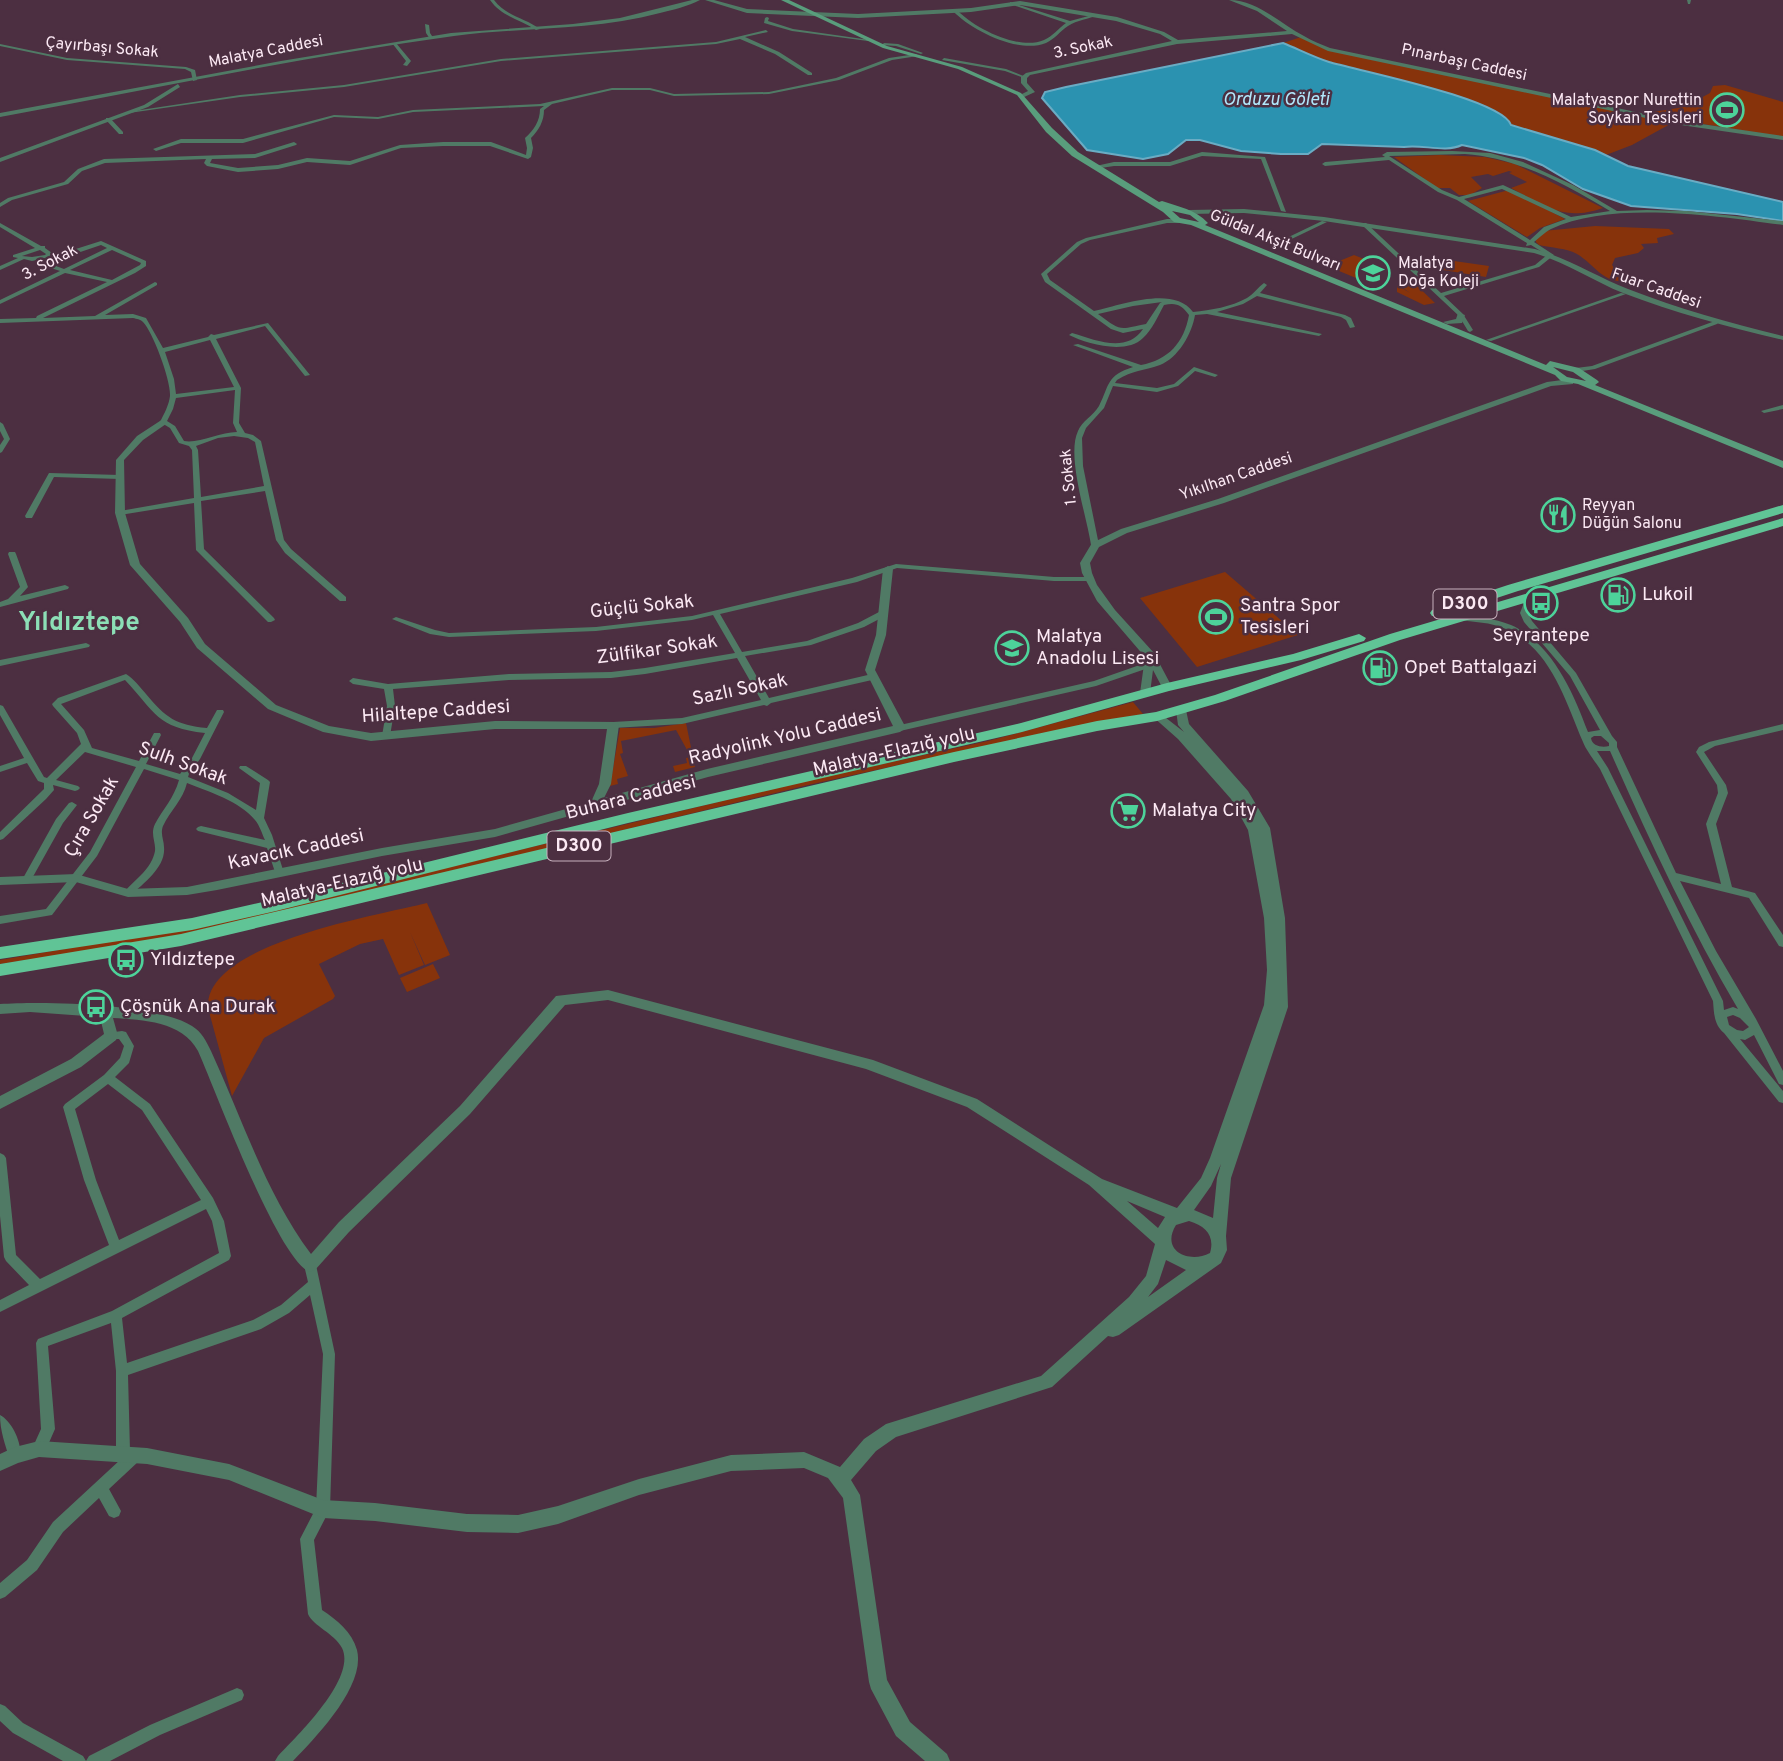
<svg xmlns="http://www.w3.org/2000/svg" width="1783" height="1761" viewBox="0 0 1783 1761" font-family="Overpass,sans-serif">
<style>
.green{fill:#87330b}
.water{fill:#2b92b0;stroke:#6aacc4;stroke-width:2}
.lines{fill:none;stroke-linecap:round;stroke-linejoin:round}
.minor{fill:#507a65;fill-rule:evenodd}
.tertiary{fill:#507a65;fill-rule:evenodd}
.secondary{fill:#599d7c;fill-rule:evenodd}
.trunk{fill:#60c496;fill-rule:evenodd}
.labels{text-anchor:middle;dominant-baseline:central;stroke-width:5;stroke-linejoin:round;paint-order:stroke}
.far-street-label{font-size:16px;fill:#fce9f4;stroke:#4c2f41}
.far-poi-label{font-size:16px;fill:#fce9f4;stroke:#4c2f41;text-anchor:start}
.far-water-label{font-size:18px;font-style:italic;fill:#b1e8fc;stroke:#4c2f41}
.shield{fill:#4c2f41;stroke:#c7b1be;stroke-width:2}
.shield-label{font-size:18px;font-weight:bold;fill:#fce9f4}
.poi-label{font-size:19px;fill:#fce9f4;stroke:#4c2f41;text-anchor:start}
.street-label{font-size:19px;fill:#fce9f4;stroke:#4c2f41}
.district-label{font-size:26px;font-weight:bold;fill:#8cdfb6;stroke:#4c2f41}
</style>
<rect width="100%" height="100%" fill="#4c2f41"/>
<path class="green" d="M1301 37 1328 49 1674 122 1632 145 1606 155 1511 125C1501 99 1361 71 1329 62 1313 57 1298 49 1283 43Z
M1725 85 1783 102V137L1641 114 1684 107 1710 93 1713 86Z
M1440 155 1485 157 1515 164 1603 208C1563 222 1545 206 1511 188L1527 182 1509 173 1512 172 1509 171 1493 176 1488 174 1471 177 1482 188 1470 195H1459L1450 188H1437L1394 157Z
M1509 190 1565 219 1540 228 1527 237 1468 201Z
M1595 226 1669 229 1674 234 1657 238 1658 243 1641 244 1644 248 1638 253 1615 258 1612 265 1624 281C1603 283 1594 264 1577 254 1567 248 1551 248 1539 245L1536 242V238L1543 231Z
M1354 255 1386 268 1356 278 1327 266Z
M1447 260 1489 266 1486 277 1443 270Z
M1411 280 1435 303 1424 305 1397 292V285L1410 293 1399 285Z
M1225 572 1298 635 1197 667 1140 598Z
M1133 702 1143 714 1039 734 808 785 307 907 147 942 0 964V960L217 923 805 781 988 741Z
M686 723 695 767 675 772 673 766 687 763 686 758 691 757 676 730 621 741 623 753 620 754 628 776 617 779 618 784 610 786 620 728H654Z
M427 903 450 955 425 965 410 932 424 965 399 975 383 939 360 944 319 964 335 996 333 999 264 1038 232 1096 208 1008C204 943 380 915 427 903Z
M433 964 440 978 407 992 400 978Z"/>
<path class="water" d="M1283 43C1298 49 1313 57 1329 62 1360 71 1502 99 1511 125L1595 150 1628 166 1783 202V221L1737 214 1631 206 1583 189 1542 165 1524 158 1462 145C1445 153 1422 144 1404 147L1322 144 1308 154H1281L1241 151 1200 140H1186L1168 154 1143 159 1087 150 1042 98 1045 92 1066 87Z"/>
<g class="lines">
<path class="minor" d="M490 0H494C506 16 525 18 540 29L536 30C520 19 502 17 490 0Z
M1687 0H1691L1690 4H1688Z
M1010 2 1070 21 1096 14 1098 15C1089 19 1077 20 1068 26 1060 31 1055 39 1046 43 1019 54 972 31 953 11L957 10C974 28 1019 51 1044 40 1052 37 1059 28 1066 23L1010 4Z
M767 17 769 18 768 21 793 29 870 40 868 41 792 31 764 23 765 18Z
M425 24 429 25 430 33 434 39H430L426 33Z
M766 30 768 32 745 37 779 52 812 73V75H808L775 54 740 39 716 44 501 61 344 87 240 97 129 113 127 112 240 95 344 85 501 59 716 42Z
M392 43H396L411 61 407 66 403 65 406 61Z
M884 43 898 44 923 53 921 54 896 46 882 45Z
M0 44 67 58 186 67 195 70 197 80 193 81 191 72 185 69 67 60 0 46Z
M916 54 918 56 892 60 839 80 769 94 674 96 650 90H612L552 104 544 110C544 121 539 130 531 138L533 148 531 157 528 159 490 146H443L401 148 350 165 307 162 278 169 238 172 207 166 204 163 206 159 105 163 82 171 68 184 12 200 0 207V203L8 198 64 182 78 169 104 159 255 154 294 142 297 144 296 145 255 158 212 159 210 163 238 168 278 165 307 158 350 161 400 145 443 142H491L526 155 527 148 525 138C534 130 540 121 540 109L544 106 413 112 378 119 334 117 243 143H181L156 151 153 149 181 139H243L334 115 378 117 413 110 540 104 612 88H650L674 94 769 92 836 78 889 58Z
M944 58 1006 69 1026 77 1024 78 1005 71 942 60Z
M106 118H110L123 132V134H119L106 120Z
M1452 151 1490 153 1523 162 1573 185 1617 211 1647 210 1687 211 1783 221V225C1718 216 1611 200 1551 229 1545 232 1539 238 1534 242L1554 255 1539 267 1444 296 1463 314 1473 330 1470 332 1468 331 1459 316 1362 225V223H1366L1441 293 1535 265 1547 255 1531 245 1526 246 1527 243 1457 200 1438 192 1389 160 1325 166 1322 164 1325 162 1385 157 1382 155 1387 152ZM1465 154C1518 158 1565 184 1610 211L1571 217 1503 185 1459 197 1442 190 1389 156ZM1502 189 1566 219 1544 227 1530 240 1464 199Z
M1202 152 1265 157 1286 212 1281 211 1261 159 1202 156 1170 166H1114L1094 169 1091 167 1114 162H1170Z
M1167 219H1181L1184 221 1181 223H1167L1090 240 1081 244 1047 274 1050 280 1094 311C1121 305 1174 285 1193 312 1211 310 1231 307 1247 298 1254 294 1258 287 1264 283L1267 285 1260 293 1345 315 1351 318 1355 327 1350 328 1346 320 1341 317 1257 296 1243 304 1217 312 1322 334 1319 336 1207 314 1195 315C1192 334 1178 358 1160 365 1143 371 1133 370 1117 380L1115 383 1157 388 1174 384 1194 367 1218 375 1215 377 1195 371 1178 386 1157 392 1113 386 1104 408 1086 428 1082 438 1083 466 1099 545 1095 547 1091 545C1087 517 1066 456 1078 431 1082 421 1093 416 1099 406 1110 384 1106 376 1133 367L1073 345 1078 344 1141 365C1168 360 1184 343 1189 315 1182 305 1176 302 1164 305 1158 316 1152 330 1143 338 1126 355 1087 344 1069 335L1072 333C1096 340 1126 354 1143 329L1123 333 1111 329 1045 282 1041 274 1077 242 1086 238ZM1162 302 1160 303 1146 324C1118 330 1121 331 1098 314L1133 306Z
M1322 221 1327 222 1277 246 1272 245Z
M0 223 41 246H45V248L52 253 49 257 32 261 24 259 0 270V266L18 258 13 257V255L35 248 0 227ZM40 250 46 254 45 255 32 257 22 256Z
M101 241 146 261V266L135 273 43 318 95 316 155 282 157 283V285L105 315 133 314 146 318 163 348 208 337 211 334 214 335 268 323 310 375 305 376 265 326 216 339 241 388 239 423 245 433 253 435 261 441 284 540 291 549 346 597V601H340L285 553 276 540 265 491 201 501 204 549 274 618 275 620 271 622H268L196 550 194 503 120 515 116 513 120 511 194 498 192 450 189 446 179 443 170 428 160 422C164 414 169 405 170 396 171 381 153 332 143 322 140 319 137 319 133 318L0 323V319L36 318 37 316 107 282 65 273 0 304V300L60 271 39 264 38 261ZM101 245 107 248 64 269 48 263ZM112 250 141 263 140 265 112 280 70 270ZM210 340 234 387 176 394 174 379 165 352ZM235 390 233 423 237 432C220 432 198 444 184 441L175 426 167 421 173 409 176 398ZM234 436 248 438 255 442 264 486 201 497 198 450 196 446 218 438Z
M1621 293 1626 294 1491 341 1486 340Z
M1715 321 1718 323 1717 324 1595 369 1576 372 1573 370 1576 368 1592 366Z
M1783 405V409L1764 413 1761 411Z
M0 422 3 424 10 439 2 452 0 453V445L4 439 0 431Z
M49 473 120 475 124 477 120 479 54 477 32 518H26L25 516Z
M9 552H15L16 554 28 587 20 596 65 585 69 587 68 589 0 607V602L8 599 20 587 8 554Z
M896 564 1054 577H1088L1092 579 1088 581H1054L897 568 857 582 720 614 742 652 807 641 858 623 879 612H885V616L864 627 811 645 745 656 769 698 872 674 876 677 872 680 771 703 767 706 764 705 682 724 613 728 609 725 613 722 682 718 761 700 737 658 645 674 611 678 509 680 393 689 395 706 390 736 386 739 382 736 387 706 384 689 353 684 349 681 353 678 388 684 509 674 611 672 645 668 735 653 713 615 692 620 596 631 449 637 430 634 392 619 396 617 435 630 449 633 596 627 692 616 852 578Z
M1527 595H1530L1534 597 1528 613 1532 621 1576 673 1612 736 1617 742V747L1676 873 1721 884 1706 824 1718 793 1717 785 1696 752 1699 747 1709 742 1783 724V730L1715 746 1704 752 1726 785 1728 793 1716 824 1732 887 1755 893 1783 935V947L1779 946 1749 898 1680 881 1716 951 1756 1019 1783 1071V1085L1779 1084 1754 1035 1745 1040 1740 1039 1783 1091V1103L1779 1102 1724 1033C1714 1025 1714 1013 1713 1001L1600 769C1594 760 1586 750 1583 742 1565 700 1551 649 1506 629 1490 622 1474 622 1458 620L1454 618 1458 616C1476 617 1494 618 1511 625 1552 643 1573 692 1588 732L1600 730 1570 676 1524 622 1520 613ZM1594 736H1601L1609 743V746C1602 748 1592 746 1591 738ZM1597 751H1610C1649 839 1689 926 1738 1009L1733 1007 1724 1010 1723 1001 1608 768ZM1733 1015 1740 1018 1749 1027 1743 1031 1737 1030 1729 1025 1727 1017Z
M86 643 90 645 89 647 0 666V660Z
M1154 660 1158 663 1157 665 1096 686 900 731 896 728 900 725 1094 681Z
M126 674C134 679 140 687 146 694 166 718 176 725 207 728L217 710H223L224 712 200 759 189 774 188 777 228 793 256 810 260 783 239 768 240 766H246L268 780 270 782 264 818 272 835 284 873 282 875H276L267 848 198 831 196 829 198 827 201 826 265 840C262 834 260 826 255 820 239 801 210 792 187 783 183 800 170 811 163 826 160 834 164 840 164 847 166 867 144 883 131 895H125L123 893 125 891C136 879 152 868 155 851 156 842 150 834 155 824 163 809 174 798 179 780L144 769 97 856 52 915 0 924V916L46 909 90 852 136 767 85 752 56 780 78 786 80 788 78 790 75 791 53 785 54 790 46 799 3 839 0 840V832L44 789V783L38 781 27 763 0 772V766L24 758 0 715V705L3 706 44 777 47 778 81 744 77 733 53 706 52 704 58 698ZM125 680C155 712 157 728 205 733L192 758 180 774 146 764 161 735 160 733H154L139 761 92 748 84 730 61 704Z
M72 802 77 805 63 823 30 882H24L22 880 56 819 69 803Z
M122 1031 126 1032 134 1046 129 1063 115 1077 150 1104 213 1198 224 1221 231 1256 229 1260 122 1318 127 1363 253 1320 281 1305 308 1282 304 1265 306 1261 310 1260 314 1261 316 1265 335 1354 330 1509 314 1540 322 1610C337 1620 352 1632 357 1650 366 1686 316 1737 293 1761H275L278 1756C297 1736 357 1678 342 1648 334 1633 313 1626 308 1614L300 1539 316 1508 323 1354 310 1295 289 1313 261 1329 128 1375 130 1451 134 1450 139 1451 141 1456 139 1461 109 1489 121 1511 119 1516 114 1518 109 1516 99 1498 63 1532 37 1570 5 1597 0 1599V1583L27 1560 53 1522 120 1460 116 1455V1371L111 1323 48 1346 55 1429 44 1454 39 1455 34 1454 32 1449 41 1429 36 1343 38 1339 112 1311 219 1253 212 1221 206 1209 0 1312V1300L29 1285 6 1261 4 1257 0 1216V1153L4 1155 6 1158 16 1255 40 1279 109 1245 84 1180 63 1107 65 1104 104 1075 120 1058 124 1046 119 1039H107L106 1036 107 1033ZM108 1084 142 1110 201 1200 119 1240 96 1180 75 1109Z
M0 1415C13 1422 23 1445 20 1460L15 1461 10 1460C5 1444 0 1431 0 1415Z
M237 1688 242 1690 244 1695 242 1700 160 1735 110 1761H86L89 1756 150 1725Z
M0 1704 5 1706 23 1723 83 1756 86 1761H63L13 1733 0 1721Z"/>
<path class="tertiary" d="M692 0H700C688 6 673 10 660 13 592 31 523 27 454 36 302 57 151 89 0 117V113L281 61 451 33 573 24 620 18Z
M705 0H714L747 9 858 14 971 8 1020 1 1117 17 1164 32 1178 40 1287 31 1257 11 1229 0C1258 0 1280 24 1304 36 1312 41 1321 44 1330 48L1674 120 1783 136V140L1674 124 1328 51 1292 34 1177 44 1030 75 1027 78V83L1035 92 1022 98 1020 95 1028 91 1021 83V77L1026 73 1172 41 1160 34 1116 21 1020 5 971 12 858 18 747 13Z
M178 84 180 87 148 107 0 162V158L144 105Z
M1244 209 1324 217 1535 249C1568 258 1597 277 1628 289 1679 309 1731 323 1783 336V340C1729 327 1675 313 1623 293 1593 281 1566 262 1534 253L1324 221 1244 213 1189 214 1185 212 1189 210Z
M1458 313 1465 315 1462 323 1447 324 1443 322 1456 319Z
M1570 379 1573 380V384L1551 386 1224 503 1127 533 1099 547 1090 563 1092 573 1097 585 1115 610 1154 653 1172 687 1171 689H1163L1153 670 1150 693 1145 696 1141 695 1140 693 1145 657 1097 601 1082 573 1080 563 1092 543 1121 529 1218 499 1547 382Z
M163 419 166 420V424L143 440 124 460 125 513 140 564 188 618 205 644 276 705 329 726 371 733 495 721 617 722 619 725 611 784 604 798 707 769 893 726 865 670 876 635 883 569 888 566 893 569 886 635 875 670 906 728 900 732 708 777 495 837 382 856 217 890 187 895 128 897 76 882 0 885V877L76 874 128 889 187 887 382 848 495 829 591 802 599 784 607 729H495L371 741 323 732 268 709 197 648 180 622 130 565 115 513 116 460 137 436Z
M1181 707 1186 710 1189 724 1248 791 1270 828 1285 918 1288 1007 1231 1178 1226 1236 1227 1250 1221 1263 1119 1335 1113 1337 1108 1336 1052 1387 896 1437 876 1451 851 1480 860 1495 887 1680 910 1722 947 1754 950 1761H925L896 1736 871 1689 869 1682 843 1498 828 1478 804 1468 731 1471 639 1495 558 1524 518 1533 467 1532 375 1521 323 1518 229 1480 147 1464 39 1457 18 1463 0 1471V1454L15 1447 39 1441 147 1448 229 1464 323 1500 375 1503 467 1514 518 1515 558 1506 639 1479 731 1455 804 1452 840 1467 864 1439 886 1424 1041 1376 1129 1297 1146 1276 1155 1244 1089 1185 967 1107 866 1069 608 1000 565 1005 470 1114 349 1232 315 1270 310 1272C278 1260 215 1089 198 1051 182 1021 143 1020 113 1018L118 1036 116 1040 81 1067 0 1109V1096L71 1059 104 1034 100 1017 30 1012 0 1014V1004C44 1001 156 1003 192 1026 202 1032 206 1041 211 1051 243 1120 265 1192 311 1254L339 1222 460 1106 556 996 608 990 873 1060 977 1099 1102 1179 1177 1208 1201 1178 1210 1158 1264 1005 1267 970 1264 918 1248 830 1231 799 1178 739 1152 716 1153 714H1161L1184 732 1178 725 1176 710ZM1221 1164 1217 1178 1213 1218 1194 1210 1211 1186ZM1127 1201 1165 1217 1158 1228ZM1189 1221C1206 1226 1215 1236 1210 1253 1189 1264 1160 1251 1176 1225ZM1166 1260 1186 1270 1148 1297 1158 1284Z"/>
<path class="secondary" d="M781 0H789L887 46 962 67 1021 93 1052 128 1078 152 1159 202 1162 201C1179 207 1195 209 1208 223L1205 225 1546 365 1550 361 1579 368 1597 380 1599 382 1595 385 1783 461V468L1578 384 1561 381 1555 375 1191 225 1174 222 1163 212 1072 156 1046 132 1017 95 958 69 883 48ZM1172 211 1190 215 1199 222 1180 218ZM1553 367 1573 372 1586 381 1567 377Z"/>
<path class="trunk" d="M1783 505V513L1518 591 1442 616H1432L1430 613 1432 610 1508 585Z
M1783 518V526L1400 640 1225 701 1157 721 1097 731 954 762 181 946 0 976V964L181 934 954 752 1097 721 1156 712 1215 695 1390 634Z
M1359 634 1366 638 1364 641 1301 660 1169 691 1022 732 628 823 276 911 192 930 0 959V947L192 918 276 899 628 813 1021 723 1167 683 1293 654Z"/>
</g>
<defs>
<symbol id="stadium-ring" viewBox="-11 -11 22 22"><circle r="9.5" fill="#4c2f41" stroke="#4dd39a" stroke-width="1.5"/><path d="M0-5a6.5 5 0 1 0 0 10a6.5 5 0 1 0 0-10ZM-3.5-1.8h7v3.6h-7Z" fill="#4dd39a"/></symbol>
<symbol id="school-ring" viewBox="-11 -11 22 22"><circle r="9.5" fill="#4c2f41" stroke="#4dd39a" stroke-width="1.5"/><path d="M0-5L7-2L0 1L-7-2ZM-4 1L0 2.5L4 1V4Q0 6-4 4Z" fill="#4dd39a"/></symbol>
<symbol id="restaurant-ring" viewBox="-11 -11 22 22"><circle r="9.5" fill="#4c2f41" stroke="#4dd39a" stroke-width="1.5"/><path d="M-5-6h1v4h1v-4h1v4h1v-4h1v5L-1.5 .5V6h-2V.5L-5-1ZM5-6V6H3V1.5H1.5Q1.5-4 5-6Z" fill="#4dd39a"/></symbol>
<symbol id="fuel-ring" viewBox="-11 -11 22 22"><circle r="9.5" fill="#4c2f41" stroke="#4dd39a" stroke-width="1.5"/><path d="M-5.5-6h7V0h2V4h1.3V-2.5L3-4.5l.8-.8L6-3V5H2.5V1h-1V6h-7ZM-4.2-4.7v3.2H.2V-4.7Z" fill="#4dd39a"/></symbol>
<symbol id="bus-ring" viewBox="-11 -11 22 22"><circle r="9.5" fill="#4c2f41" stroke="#4dd39a" stroke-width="1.5"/><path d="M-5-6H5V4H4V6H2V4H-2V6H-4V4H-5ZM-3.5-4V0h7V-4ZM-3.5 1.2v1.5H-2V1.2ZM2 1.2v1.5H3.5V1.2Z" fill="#4dd39a"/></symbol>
<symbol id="supermarket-ring" viewBox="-11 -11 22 22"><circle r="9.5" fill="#4c2f41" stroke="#4dd39a" stroke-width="1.5"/><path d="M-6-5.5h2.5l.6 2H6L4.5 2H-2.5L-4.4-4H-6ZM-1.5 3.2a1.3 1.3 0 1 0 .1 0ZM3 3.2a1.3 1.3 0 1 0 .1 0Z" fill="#4dd39a"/></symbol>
</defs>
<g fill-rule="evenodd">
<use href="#stadium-ring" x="1708" y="91" width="38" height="38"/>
<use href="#school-ring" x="1354" y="254" width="38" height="38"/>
<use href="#restaurant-ring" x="1539" y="496" width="38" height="38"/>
<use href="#fuel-ring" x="1599" y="576" width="38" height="38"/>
<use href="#bus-ring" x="1522" y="584" width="38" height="38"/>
<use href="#stadium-ring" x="1197" y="598" width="38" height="38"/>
<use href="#school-ring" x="993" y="629" width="38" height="38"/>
<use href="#fuel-ring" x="1361" y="649" width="38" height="38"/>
<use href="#supermarket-ring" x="1109" y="792" width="38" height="38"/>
<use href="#bus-ring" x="107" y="941" width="38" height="38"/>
<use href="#bus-ring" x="77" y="988" width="38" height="38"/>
</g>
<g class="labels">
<g class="far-street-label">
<text transform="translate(102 48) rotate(5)">Çayırbaşı Sokak</text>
<text transform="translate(1083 48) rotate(-12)">3. Sokak</text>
<text transform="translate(266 52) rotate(-11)">Malatya Caddesi</text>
<text transform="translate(1464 63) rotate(12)">Pınarbaşı Caddesi</text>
<text transform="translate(1275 241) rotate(22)">Güldal Akşit Bulvarı</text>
<text transform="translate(50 263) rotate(-27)">3. Sokak</text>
<text transform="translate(1656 289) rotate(19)">Fuar Caddesi</text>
<text transform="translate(1069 477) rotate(-96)">1. Sokak</text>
<text transform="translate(1236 477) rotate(-19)">Yıkılhan Caddesi</text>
</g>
<g class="far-poi-label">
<text x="1702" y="101" text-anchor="end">Malatyaspor Nurettin<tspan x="1702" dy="18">Soykan Tesisleri</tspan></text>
<text x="1398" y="264">Malatya<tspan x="1398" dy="18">Doğa Koleji</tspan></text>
<text x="1582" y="506">Reyyan<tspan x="1582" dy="18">Düğün Salonu</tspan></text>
</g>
<g class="far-water-label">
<text x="1276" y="100">Orduzu Göleti</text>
</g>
<g class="shield">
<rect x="1433.5" y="589.5" width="63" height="29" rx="5"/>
<rect x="547.5" y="831.5" width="63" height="29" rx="5"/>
</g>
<g class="shield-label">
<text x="1465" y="604">D300</text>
<text x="579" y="846">D300</text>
</g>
<g class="poi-label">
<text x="1642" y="595">Lukoil</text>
<text x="1240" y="606">Santra Spor<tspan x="1240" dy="22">Tesisleri</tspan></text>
<text x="1541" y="636" text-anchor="middle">Seyrantepe</text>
<text x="1036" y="637">Malatya<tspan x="1036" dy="22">Anadolu Lisesi</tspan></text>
<text x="1404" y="668">Opet Battalgazi</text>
<text x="1152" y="811">Malatya City</text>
<text x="150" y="960">Yıldıztepe</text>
<text x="120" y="1007">Çöşnük Ana Durak</text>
</g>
<g class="street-label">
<text transform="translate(642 607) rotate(-6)">Güçlü Sokak</text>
<text transform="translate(657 650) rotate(-8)">Zülfikar Sokak</text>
<text transform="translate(740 690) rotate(-12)">Sazlı Sokak</text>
<text transform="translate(436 712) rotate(-4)">Hilaltepe Caddesi</text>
<text transform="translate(785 737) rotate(-13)">Radyolink Yolu Caddesi</text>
<text transform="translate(894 752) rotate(-13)">Malatya-Elazığ yolu</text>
<text transform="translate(183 764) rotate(20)">Sulh Sokak</text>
<text transform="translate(631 798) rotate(-14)">Buhara Caddesi</text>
<text transform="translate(92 817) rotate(-60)">Çıra Sokak</text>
<text transform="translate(296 850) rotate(-12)">Kavacık Caddesi</text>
<text transform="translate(342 883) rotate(-13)">Malatya-Elazığ yolu</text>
</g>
<g class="district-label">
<text x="79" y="623">Yıldıztepe</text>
</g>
</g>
</svg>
